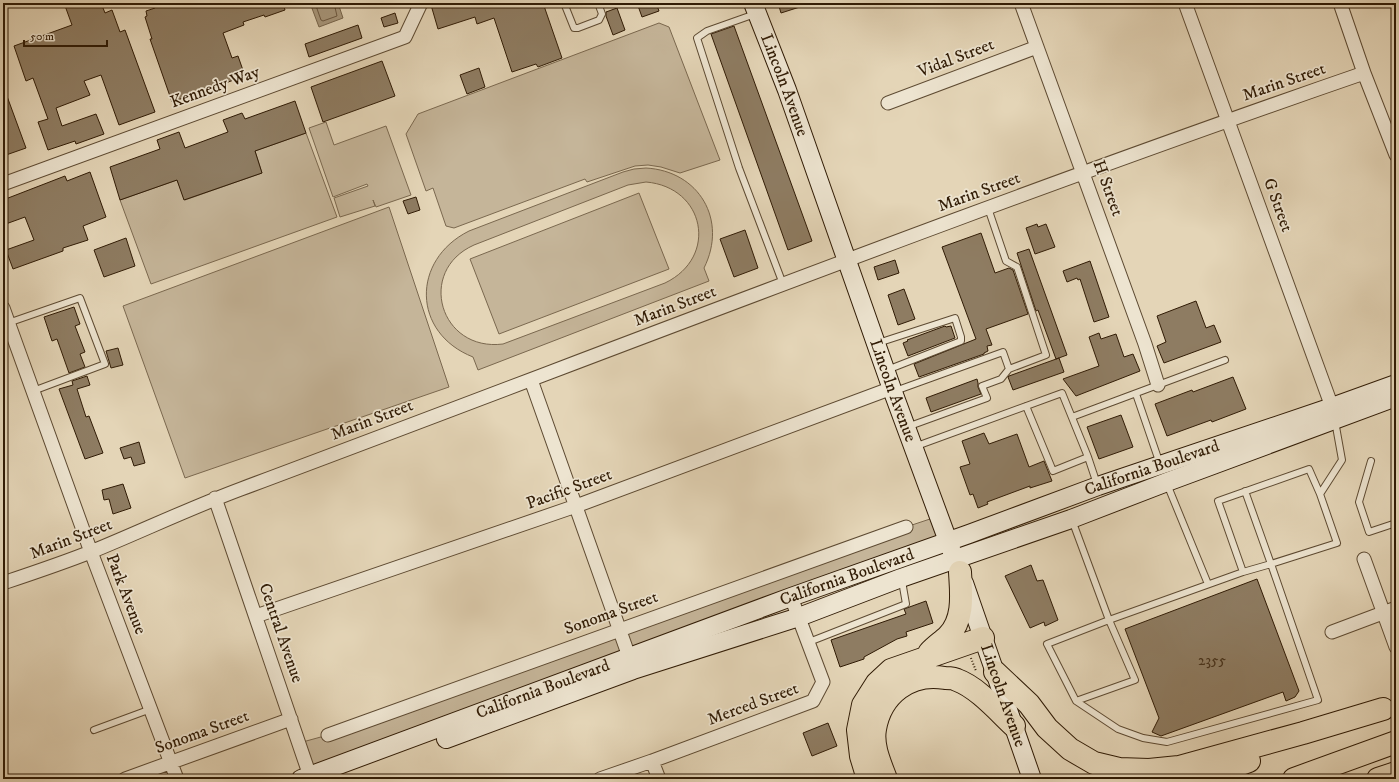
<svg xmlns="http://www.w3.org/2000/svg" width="1399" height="782" viewBox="0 0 1399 782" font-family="'IM FELL DW Pica',serif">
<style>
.green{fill:#c5b599;stroke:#7a684f;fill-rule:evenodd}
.water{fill:#a7967a;stroke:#77654b}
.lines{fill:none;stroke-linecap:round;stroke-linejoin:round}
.shore{stroke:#6c5840;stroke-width:1}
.building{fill:#8e7c62;stroke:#301b05}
.lane-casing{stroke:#5d4a32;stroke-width:8}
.street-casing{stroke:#5d4a32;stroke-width:15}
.secondary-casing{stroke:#301b05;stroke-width:20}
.highway-casing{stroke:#301b05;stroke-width:24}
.path{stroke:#301b05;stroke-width:2;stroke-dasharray:1 2;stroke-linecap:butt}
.lane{stroke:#ede4d0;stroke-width:6}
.street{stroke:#ede4d0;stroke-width:13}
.secondary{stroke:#ede4d0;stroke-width:18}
.highway{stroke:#e4d5b7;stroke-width:22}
.labels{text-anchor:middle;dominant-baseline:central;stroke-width:3.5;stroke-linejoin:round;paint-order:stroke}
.number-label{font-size:15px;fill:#48331c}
.street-label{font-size:17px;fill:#301b05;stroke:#ede4d0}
</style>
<rect width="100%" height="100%" fill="#e4d5b7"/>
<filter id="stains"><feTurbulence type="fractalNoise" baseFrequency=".005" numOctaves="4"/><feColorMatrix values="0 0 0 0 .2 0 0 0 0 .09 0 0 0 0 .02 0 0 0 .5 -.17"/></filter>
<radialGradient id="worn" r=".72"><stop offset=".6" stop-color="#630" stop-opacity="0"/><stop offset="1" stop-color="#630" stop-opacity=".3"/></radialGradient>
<path class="green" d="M659 23 669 27 720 160 680 173 661 167 648 165 635 166 587 182 585 179 454 228 446 226 433 188 426 191 406 134 418 114Z
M326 122 334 145 386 126 411 195 376 207 373 200 375 206 340 217 334 198 368 186 367 184 333 197 309 128Z
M306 133 337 217 151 284 120 200 177 180 185 200 262 173 255 151Z
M646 168C699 171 728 220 704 268L709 281 478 370 473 357C412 333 411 260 469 231L623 172 634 169ZM646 182C705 187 719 257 665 283L503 344C440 352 416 271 474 245L628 185Z
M639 193 669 269 499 334 470 259Z
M389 207 449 387 185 478 123 306Z
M939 516 947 541 310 776 299 743 328 735 906 527Z"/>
<path class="water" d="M310 3H338L343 18 319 27Z"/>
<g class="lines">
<path class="shore" d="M315 3 321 20 323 21 337 16 334 3"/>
</g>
<path class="building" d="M64 3H101L105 13 112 10 120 32 125 30 155 112 119 125 101 75 84 81 90 95 56 108 62 126 96 114 104 134 76 144 75 141 48 150 38 122 48 119 33 78 26 81 14 46 72 25Z
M161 3H172L173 7 188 3H283L285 10 265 17 264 15 243 22 244 25 223 33 232 58 238 56 245 76 172 102 150 39H152L145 17 147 16 146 11 155 8 154 5Z
M437 3H543L562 58 538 67 536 64 512 72 494 18 477 24 475 17 438 29 431 5Z
M637 3H656L659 11 642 17Z
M778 3H806V5L781 13Z
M617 8 625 30 613 35 606 16V12Z
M395 13 398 23 384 27 381 18Z
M358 25 362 38 309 57 305 44Z
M734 26 812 241 788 250 711 34Z
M382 61 395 96 323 122 311 87Z
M479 68 485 87 467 94 460 75Z
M3 88H4L26 148 6 155 3 146Z
M295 101 306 133 255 151 262 173 184 200 177 180 120 200 110 167 160 149 157 140 179 132 185 148 228 132 223 120 242 113 245 119Z
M90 172 106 217 83 226 88 240 63 248V251L13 269 6 250 34 240 25 217 3 225V200L65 176 67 181Z
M416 197 420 210 408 214 403 201Z
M1037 224 1038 227 1046 224 1055 247 1035 254 1026 228Z
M745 230 758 268 734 277 720 239Z
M981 233 995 273 1009 268 1013 270 1028 314 986 329 992 345 987 346 988 351 984 353V354L919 377 914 364 976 339 942 247Z
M126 238 135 266 104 277 94 250Z
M1029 249 1067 355 1056 359 1038 310 1036 311 1017 253Z
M895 260 899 273 878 280 874 267Z
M1090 261 1109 317 1094 322 1080 279 1078 280 1077 278 1067 282 1063 271Z
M904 289 915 319 898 325 888 295Z
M1196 301 1206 328 1214 325 1221 342 1164 363 1157 346 1166 342 1157 316Z
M74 307 80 324 75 326 85 352 80 354 85 367 69 373 57 339 52 341 44 317Z
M945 326 946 327 951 326 955 338 908 356 903 343 908 341 907 340Z
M1099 333 1101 339 1116 334 1124 357 1133 354 1140 371 1076 396 1063 379 1099 366 1089 337Z
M118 348 123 365 111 368 106 351Z
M1059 358 1064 372 1013 390 1008 377 1009 376Z
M87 376 90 385 77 389 86 417 89 416 103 453 85 459 59 389 73 385 72 381Z
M1233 377 1246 409 1212 422 1211 420 1167 436 1155 404 1192 390 1193 392Z
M977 379 978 383V387L981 394 931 412 926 398Z
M1121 415 1133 447 1099 459 1087 427Z
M984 433 989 444 1017 434 1029 467 1044 461 1052 481 1030 488V486L987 502 988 504 978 508 973 494 970 495 960 467 970 464 962 441Z
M139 442 145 463 134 466 131 457 124 459 120 448Z
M123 484 131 508 113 514 109 499 104 500 102 490Z
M1031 565 1037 581 1043 580 1058 620 1045 626 1044 622 1030 628 1005 576Z
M1257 579 1299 691 1295 697 1286 701 1283 692 1161 736 1152 732 1159 718 1125 629Z
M926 601 933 623 906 632 907 636 897 639 864 657V659L840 667 831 640 906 614 904 609Z
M828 723 837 746 812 756 803 733Z"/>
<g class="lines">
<defs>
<path id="lane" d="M564 3 574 28H578L599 20 602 14 598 3
M755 14 707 31 697 38 739 168 783 284
M8 323 80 298 105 364 33 391
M878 343 955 318 961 337V341L887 370
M895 391 1003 352 1009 369 1046 355 1017 267 1006 261 988 208
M1136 394 1160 464
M1026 406 1053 471 1088 457
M1072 417 1225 360
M907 427 987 398 982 386 1001 379 1009 369
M914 447 1062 393 1088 457 1097 484
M1371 461 1359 502 1369 532 1396 523
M1167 484 1208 584
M1072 520 1109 620 1047 644 1076 701 1118 729 1143 738 1167 742 1318 700 1271 564 1337 543 1320 494 1342 460 1335 421
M1243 572 1271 564 1245 491
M809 642 906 604 902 581
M1076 701 1135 680 1109 620 1243 572 1218 501 1309 469 1320 494
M94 730 151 709"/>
<path id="street" d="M1021 3 1145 344 1158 385
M1185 3 1332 407 1333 416
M1340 3 1364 73 1396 155
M888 103 1037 47
M3 184 405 37 421 3
M3 308 91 552 177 779
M531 380 632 665
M215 498 311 779
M1364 559 1396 647
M3 583C33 573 63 563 93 551 142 531 190 508 241 489 615 349 987 203 1364 73
M256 616 576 506 892 388
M1332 632 1396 608
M328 735 906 527
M652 761 659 779
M125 779 291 719
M600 779 652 761 813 701 823 682 791 597"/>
<g id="secondary">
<path id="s1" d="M753 3 787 90 893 392 952 552"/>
<path id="s2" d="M964 583 1032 779"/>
<path d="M446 739 633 670 799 617 901 578 1071 519 1167 482 1396 397"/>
<path id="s3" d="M301 779 791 597 969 534 1098 486 1332 407 1396 384"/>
</g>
<path id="highway" d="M929 653C935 646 942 642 948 636 965 619 961 592 960 572
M995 672 1029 704 1047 728 1070 749 1094 763 1119 769 1149 770 1179 767 1303 733 1383 709
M868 779 861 756 858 730 863 705 877 683 891 670 983 638
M886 779C880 763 872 746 875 729 881 694 910 672 945 678 949 678 954 678 957 680 977 687 999 712 1014 726
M1201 779 1249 761
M1294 779 1396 742
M1378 779 1396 773"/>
</defs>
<use href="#lane" class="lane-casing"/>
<use href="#street" class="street-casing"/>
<use href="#secondary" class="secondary-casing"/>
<use href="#highway" class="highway-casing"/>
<path class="path" d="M971 658 976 671"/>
<use href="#lane" class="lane"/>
<use href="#street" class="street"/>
<use href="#secondary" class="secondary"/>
<use href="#highway" class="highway"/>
</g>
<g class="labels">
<g class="number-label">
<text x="1212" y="660">2355</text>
</g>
<g class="street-label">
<text transform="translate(956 58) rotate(-21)">Vidal Street</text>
<text transform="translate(1284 82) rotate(-19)">Marin Street</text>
<text stroke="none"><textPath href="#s1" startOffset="88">Lincoln Avenue</textPath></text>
<text transform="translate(215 87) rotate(-20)">Kennedy Way</text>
<text transform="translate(1108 188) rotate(70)">H Street</text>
<text transform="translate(979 192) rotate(-20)">Marin Street</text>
<text transform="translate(1278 205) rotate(70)">G Street</text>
<text transform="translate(675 306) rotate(-21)">Marin Street</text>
<text stroke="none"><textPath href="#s1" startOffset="412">Lincoln Avenue</textPath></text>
<text transform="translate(372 420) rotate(-21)">Marin Street</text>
<text stroke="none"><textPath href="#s3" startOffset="906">California Boulevard</textPath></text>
<text transform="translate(569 489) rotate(-20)">Pacific Street</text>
<text transform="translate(71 539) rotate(-21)">Marin Street</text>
<text stroke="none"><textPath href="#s3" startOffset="582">California Boulevard</textPath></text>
<text transform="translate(126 594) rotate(69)">Park Avenue</text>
<text transform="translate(611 613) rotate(-20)">Sonoma Street</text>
<text transform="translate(281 633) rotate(71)">Central Avenue</text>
<text stroke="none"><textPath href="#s3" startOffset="258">California Boulevard</textPath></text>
<text stroke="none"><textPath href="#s2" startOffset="119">Lincoln Avenue</textPath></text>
<text transform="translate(753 704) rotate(-20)">Merced Street</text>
<text transform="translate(202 732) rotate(-20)">Sonoma Street</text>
</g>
</g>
<rect width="1399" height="782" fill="none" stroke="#e4d5b7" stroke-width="16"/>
<rect x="4" y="4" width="1391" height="774" fill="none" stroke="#301b05" stroke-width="2"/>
<rect x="8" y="8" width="1383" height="766" fill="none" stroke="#301b05"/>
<path d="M24 40v6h83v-6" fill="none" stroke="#301b05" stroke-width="2"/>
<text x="30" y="40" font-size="12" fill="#301b05" stroke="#ede4d0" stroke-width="3" paint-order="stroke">50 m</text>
<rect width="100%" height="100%" filter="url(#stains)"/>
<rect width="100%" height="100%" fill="url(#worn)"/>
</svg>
